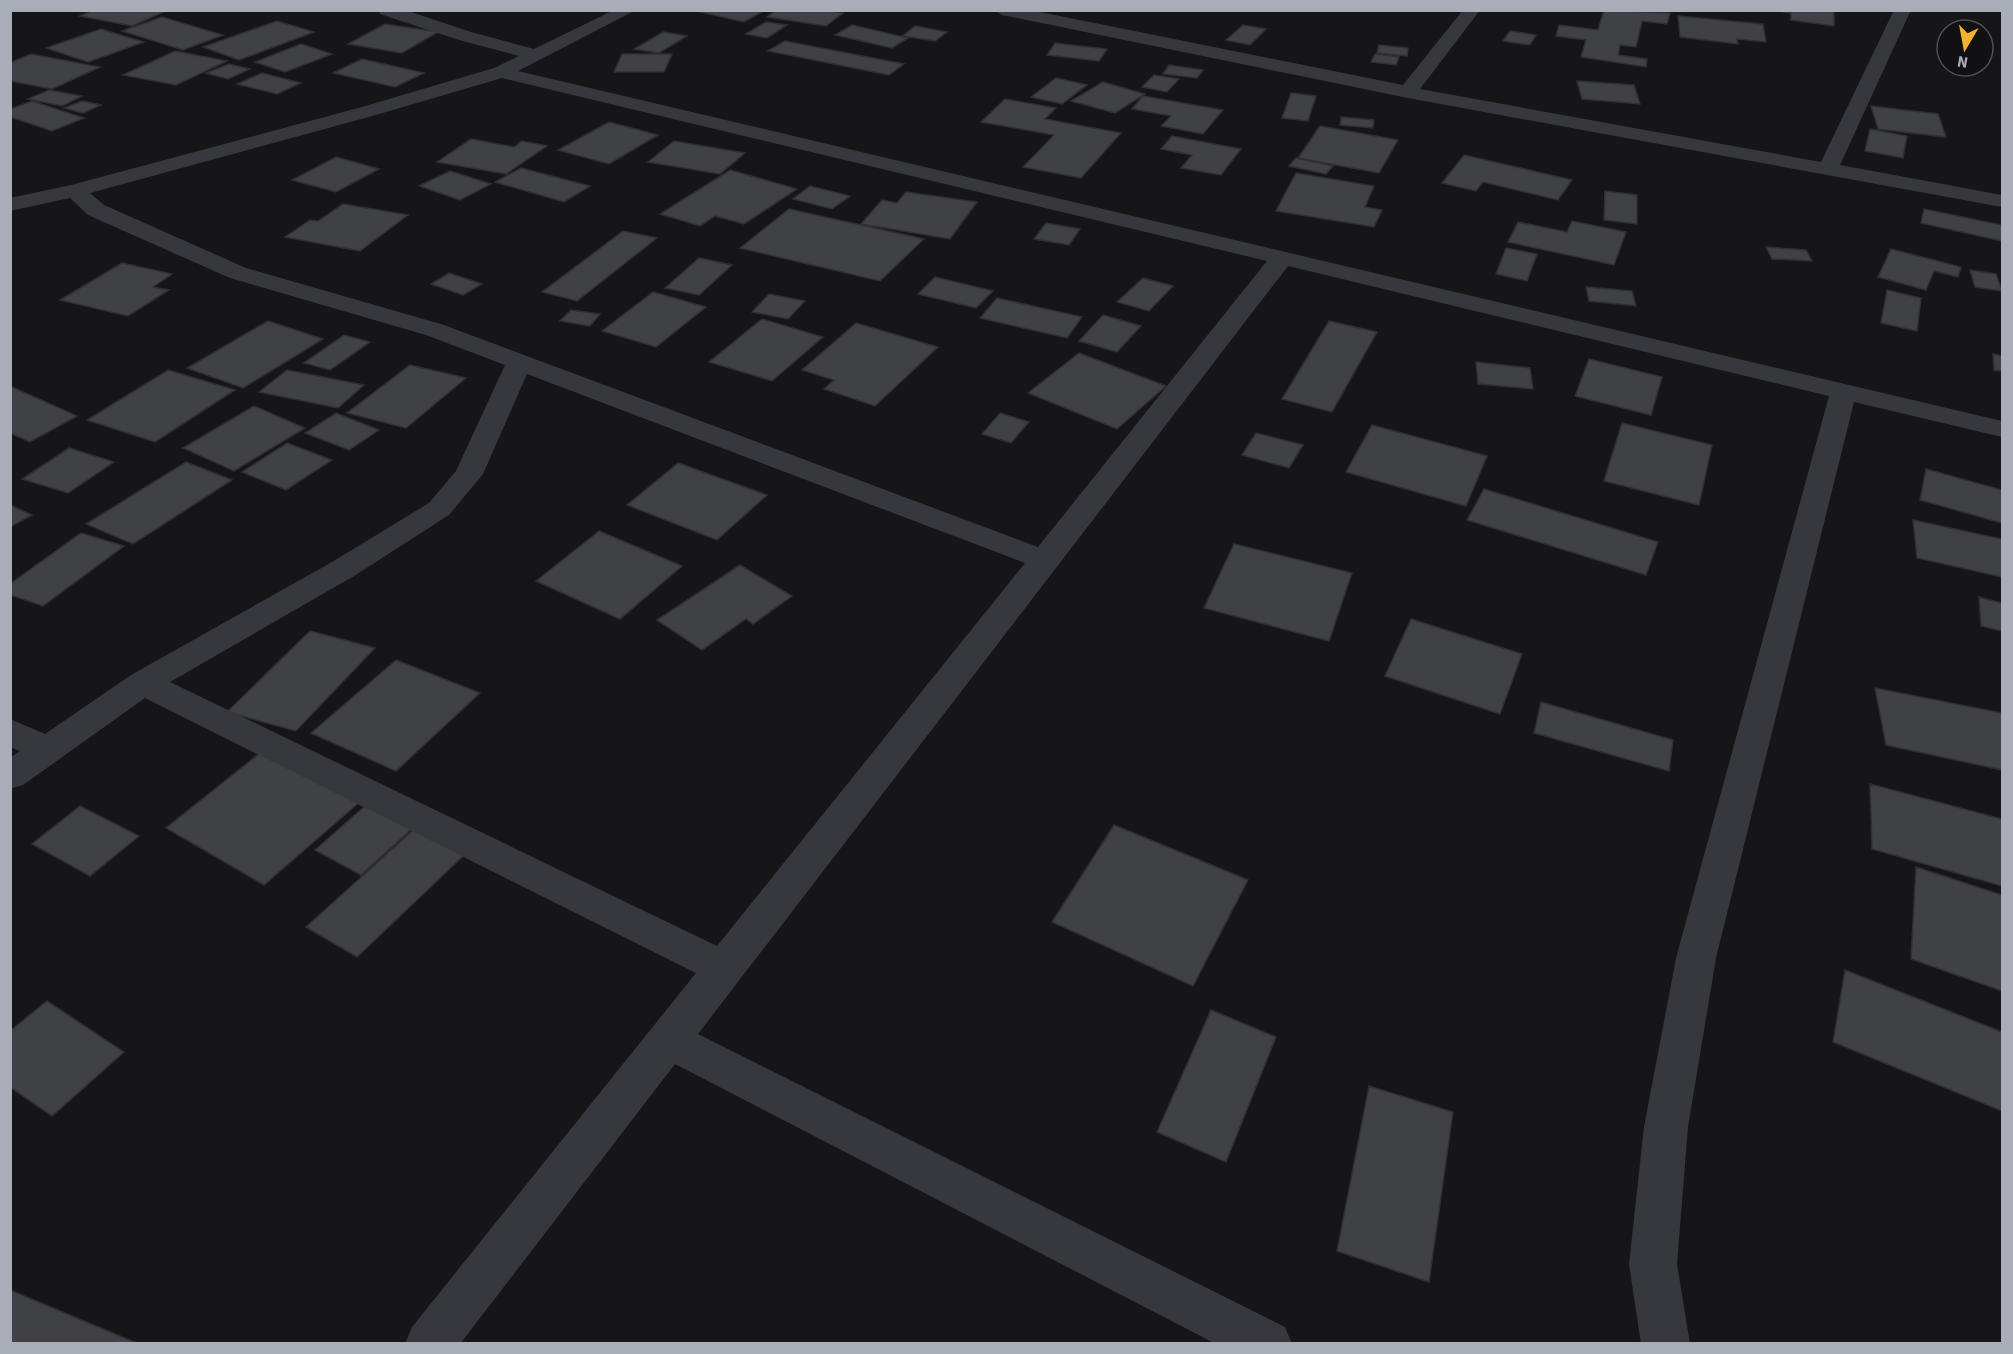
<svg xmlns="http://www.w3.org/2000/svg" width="2013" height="1354" viewBox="0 0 2013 1354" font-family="'Source Sans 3',sans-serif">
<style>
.building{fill:#404145;stroke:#303034;stroke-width:1.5}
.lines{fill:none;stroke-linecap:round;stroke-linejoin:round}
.minor{fill:#37383d;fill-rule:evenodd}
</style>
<rect width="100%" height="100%" fill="#161618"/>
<path class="building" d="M93 10H168L132 26 80 16Z
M692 10H765L744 22Z
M776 10H826L843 13 826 26 767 17Z
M1604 10 1670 13 1667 24 1642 21 1636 47 1620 45 1618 55 1647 59 1646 67 1581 57 1586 40 1556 36 1559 25 1598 30Z
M1771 10H1834V26L1791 20V13Z
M1678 16 1763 24 1766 42 1737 39 1738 44 1680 37Z
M162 17 223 35 183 50 122 31Z
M277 21 314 32 239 60 203 47Z
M766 22 787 25 767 38 746 34Z
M385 24 438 32 402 53 348 44Z
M852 25 908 38 892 48 835 35Z
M1243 25 1266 29 1250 45 1226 40Z
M915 26 947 32 935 41 903 36Z
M101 29 144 42 88 62 46 48Z
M1510 31 1536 35 1530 45 1503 41Z
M663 32 687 36 659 53 634 49Z
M785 41 904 64 889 75 768 51Z
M1055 43 1107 49 1099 61 1047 55Z
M301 44 332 54 285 72 255 62Z
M1379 45 1408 48 1407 56 1377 53Z
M175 51 227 61 176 85 123 75Z
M31 54 100 67 52 89 10 81V63Z
M622 54H672L664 72H614Z
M1375 54 1399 57 1396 65 1371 62Z
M362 59 424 73 395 87 333 73Z
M229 64 250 69 228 79 206 73Z
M1169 65 1203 70 1197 78 1163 74Z
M262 73 301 83 277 94 237 84Z
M1154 75 1179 79 1167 92 1142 87Z
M1056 78 1087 85 1062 104 1031 97Z
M1577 81 1634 85 1640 104 1582 99Z
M1103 82 1145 94 1115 113 1071 101Z
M49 90 82 96 62 106 28 99Z
M1291 93 1316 96 1308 121 1282 118Z
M1143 96 1223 110 1203 134 1161 126 1171 116 1132 109Z
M1005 99 1056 108 1045 119 1121 133 1081 178 1023 167 1054 135 981 122Z
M32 101 84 118 52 131 10 117V109Z
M82 101 101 105 83 113 64 108Z
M1871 106 1938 114 1946 137 1878 129Z
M1341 117 1374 120 1373 128 1340 125Z
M609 122 658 135 609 164 558 150Z
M1320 126 1398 140 1379 173 1298 158Z
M1870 129 1907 136 1903 158 1865 151Z
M1172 136 1241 149 1221 175 1181 168 1192 155 1161 149Z
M471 139 514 147 522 141 547 146 506 174 437 162Z
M674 141 745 153 720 174 648 162Z
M1464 155 1572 180 1558 200 1483 182 1476 191 1442 183Z
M336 157 379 169 336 192 292 180Z
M1296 158 1333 166 1326 174 1289 166Z
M521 168 590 186 564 202 495 182Z
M730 170 797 189 744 224 715 216 700 226 660 214Z
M450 171 491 184 460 200 419 186Z
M1296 173 1374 186 1365 207 1382 210 1374 227 1276 211Z
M810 186 850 196 832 209 793 199Z
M1605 191 1637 195V224L1604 220Z
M906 192 977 202 950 239 861 224 882 200 897 203Z
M343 204 408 215 360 251 285 237 310 220 318 221Z
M789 209 924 239 880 281 740 248Z
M1924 209 2002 225V241L1921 223Z
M1572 221 1626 232 1614 265 1508 242 1518 222 1567 232Z
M1046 223 1080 229 1069 245 1034 239Z
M623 231 657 238 577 301 542 292Z
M1766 247 1806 250 1812 261 1772 259Z
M1506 248 1537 254 1527 281 1496 274Z
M1891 249 1961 267 1958 277 1934 271 1926 290 1878 277Z
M699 258 732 265 699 295 665 288Z
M122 263 172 274 153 287 169 290 128 316 60 300Z
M1970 270 1996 274 2002 291 1975 287Z
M449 273 482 284 463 295 431 284Z
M935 277 993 291 976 308 918 294Z
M1143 278 1173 286 1149 311 1117 302Z
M1586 287 1632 291 1636 306 1589 301Z
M1887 290 1921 298 1917 331 1881 323Z
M653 292 706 307 656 347 602 331Z
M769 294 805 301 788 319 752 312Z
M997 298 1082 317 1067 338 980 318Z
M571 310 600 314 590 326 560 321Z
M1103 315 1141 326 1117 352 1079 341Z
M762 319 823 337 772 381 709 362Z
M268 321 323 339 243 388 187 368Z
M1329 321 1377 332 1332 412 1282 399Z
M856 323 938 347 875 406 824 389 834 380 802 370Z
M344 335 370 342 330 370 304 363Z
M1079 353 1166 386 1117 429 1028 393Z
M1993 354 2002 356V371L1994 370Z
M1589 359 1662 377 1651 415 1575 396Z
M1476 362 1530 368 1533 389 1478 384Z
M410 365 466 378 406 428 347 413Z
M168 370 235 390 155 442 87 420Z
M287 370 364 385 338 408 259 392Z
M10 386 77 416 30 442 10 433Z
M254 406 305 428 234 471 183 448Z
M336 413 379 430 349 450 305 433Z
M1000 413 1029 422 1011 443 982 434Z
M1622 423 1712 445 1699 505 1604 481Z
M1372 425 1487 456 1466 506 1346 472Z
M1256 433 1303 445 1289 468 1242 455Z
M287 443 332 460 286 490 242 472Z
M69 448 114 462 68 493 22 479Z
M186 462 232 480 133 544 86 524Z
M678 463 767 495 717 540 627 505Z
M1926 469 2002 490V523L1920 500Z
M1484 489 1658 542 1646 575 1467 520Z
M10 505 32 515 10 527Z
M1913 520 2002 539V577L1917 558Z
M599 531 682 566 620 619 536 581Z
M81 533 124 546 43 606 10 595V584Z
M1234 544 1352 573 1329 641 1204 608Z
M740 565 792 596 753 624 746 619 702 650 657 620Z
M1979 597 2002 603V631L1981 626Z
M1411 619 1522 654 1500 714 1385 676Z
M310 631 375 648 296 731 227 712Z
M396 660 480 693 396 771 311 733Z
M1875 688 2002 713V770L1886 745Z
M1541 702 1673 740 1669 771 1534 733Z
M265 749 362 800 264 885 166 828Z
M1870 784 2002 819V886L1872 849Z
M381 792 427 815 361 875 315 850Z
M80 806 139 836 90 876 32 844Z
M432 813 481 839 357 957 306 927Z
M1114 825 1248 880 1193 986 1052 922Z
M1916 867 2002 895V991L1911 959Z
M1845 970 2002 1032V1111L1833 1042Z
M47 1001 124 1052 52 1116 10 1087V1031Z
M1211 1010 1276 1037 1226 1162 1157 1132Z
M1369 1086 1453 1112 1429 1282 1337 1251Z
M10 1290 139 1344H10Z"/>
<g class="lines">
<path class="minor" d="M378 10H405L471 32 534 49 614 10H636L518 71 2002 421V437L1854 402 1716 958 1688 1127 1677 1264 1690 1344H1641L1629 1264 1644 1127 1676 958 1829 396 1288 266 698 1034 1285 1327 1292 1344H1216L675 1064 460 1344H405L412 1327 696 973 145 698 23 785 10 789V758L20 751 10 747V719L45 734 131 675 332 562 429 503 456 471 505 365 426 335 230 278 88 215 70 198 10 211V198L71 185 362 107 494 68 519 56 459 40 380 14ZM502 78 1267 261 1038 547 444 325 246 268 104 205 90 193 376 115ZM527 374 1025 563 717 946 170 682 354 576 449 515 483 474Z
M994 10H1030L1403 85 1463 10H1480L1420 89 1821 162 1894 10H1911L1840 165 2002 195V207L1408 98 1002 15Z"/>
</g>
<rect width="2013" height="1354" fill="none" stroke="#a8adb8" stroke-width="24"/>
<g transform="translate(1965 48) rotate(190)"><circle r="28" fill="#111113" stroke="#4d4f55" stroke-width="1.5"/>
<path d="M0-4.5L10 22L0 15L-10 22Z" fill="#f2b134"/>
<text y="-9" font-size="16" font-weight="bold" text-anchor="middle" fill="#a8adb8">N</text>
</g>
</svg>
